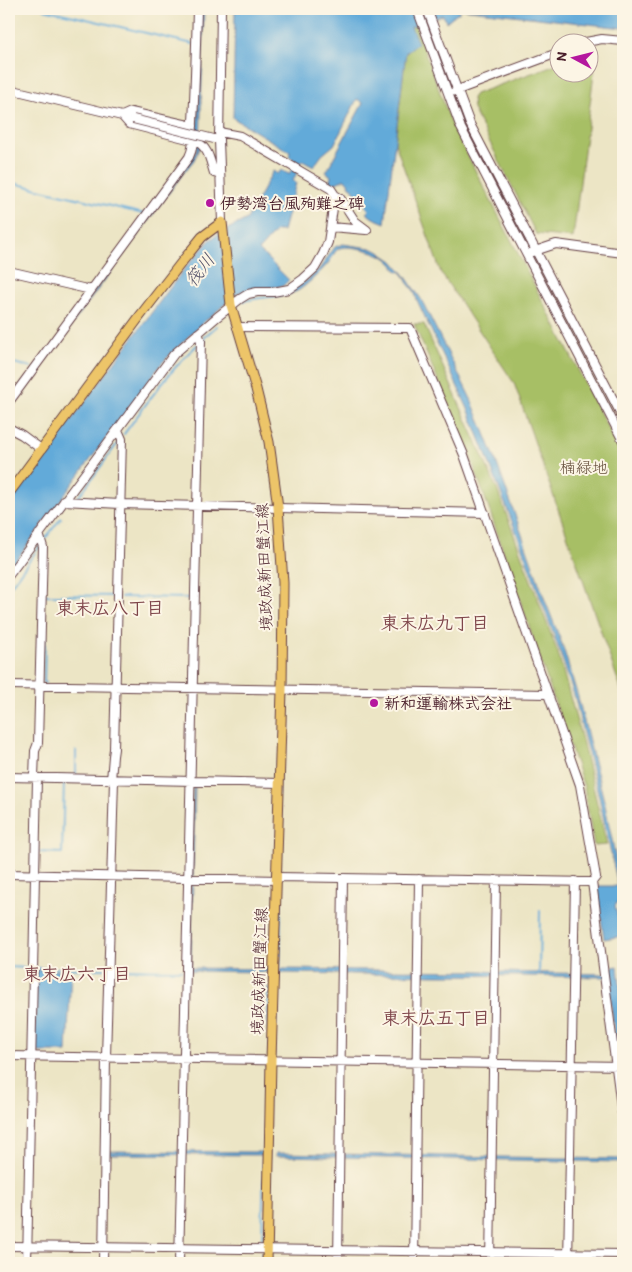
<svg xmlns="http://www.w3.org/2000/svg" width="632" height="1272" viewBox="0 0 632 1272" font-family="Itim,'Klee One',sans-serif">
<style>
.green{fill:#a7bf65;stroke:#786f48}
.water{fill:#62aad9;stroke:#566482}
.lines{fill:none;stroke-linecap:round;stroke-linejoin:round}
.stream{stroke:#62aad9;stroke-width:2}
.minor-casing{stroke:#623d42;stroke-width:10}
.major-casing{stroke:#623d42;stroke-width:11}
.minor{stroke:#fff;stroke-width:8}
.major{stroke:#edc569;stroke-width:9}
.minor-bridge-casing{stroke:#623d42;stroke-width:10;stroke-linecap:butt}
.minor-bridge{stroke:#fff;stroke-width:8}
.poi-dot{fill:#b5179e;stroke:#fcf5e5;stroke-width:2}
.labels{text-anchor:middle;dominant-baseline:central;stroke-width:4;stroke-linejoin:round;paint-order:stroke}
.poi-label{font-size:16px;font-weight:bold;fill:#4a1f2b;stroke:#fcf5e5;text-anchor:start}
.park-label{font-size:16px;fill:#664f3c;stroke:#fcf5e5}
.street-label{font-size:16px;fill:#4a1f2b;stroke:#fcf5e5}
.water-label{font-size:18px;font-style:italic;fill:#525068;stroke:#fcf5e5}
.neighbourhood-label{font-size:18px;font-weight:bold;fill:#7f464b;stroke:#fcf5e5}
</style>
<rect width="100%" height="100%" fill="#fcf5e5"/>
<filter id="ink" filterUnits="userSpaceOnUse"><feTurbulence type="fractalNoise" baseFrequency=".02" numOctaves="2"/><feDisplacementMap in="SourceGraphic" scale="10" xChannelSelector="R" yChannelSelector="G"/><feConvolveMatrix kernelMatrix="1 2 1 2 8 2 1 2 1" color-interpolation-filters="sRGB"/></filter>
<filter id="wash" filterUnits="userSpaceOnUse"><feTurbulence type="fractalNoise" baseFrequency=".0096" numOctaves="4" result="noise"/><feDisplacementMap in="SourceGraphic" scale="20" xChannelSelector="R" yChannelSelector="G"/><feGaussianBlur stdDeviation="1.12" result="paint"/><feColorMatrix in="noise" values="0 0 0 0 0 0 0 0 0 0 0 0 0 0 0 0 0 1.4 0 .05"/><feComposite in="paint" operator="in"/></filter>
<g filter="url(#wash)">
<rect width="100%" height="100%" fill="#ece5c5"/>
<path class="green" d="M415 25 449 117 456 133 623 457V695L514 383 441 273 395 143 406 52 411 27Z
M597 49 573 238 536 234 473 109 472 98 475 94 559 63 560 72H590V51Z
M414 324H424L497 489 558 653 582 740 607 845 594 846 584 787 490 512 470 456Z"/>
<path class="water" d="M201 9H204L200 146 194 160 185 171 9 410V407L184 170 196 150 199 90Z
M235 9H459V13H457L446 22 443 15 411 27 418 43 406 52 385 223 373 218 366 213 369 210 345 179 336 183 335 185 329 182 331 177 330 175 326 172 363 103 357 99 334 145 322 155 314 166 304 161H302L293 181 296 183 283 231H276L259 250 289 280 283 286C267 289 252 286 237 294L197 328 161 364 9 570V503L185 268 210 240 218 234 247 219 273 171 278 174 281 170 289 174 297 162 289 156 290 152 233 118Z
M461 9H623V28Z
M343 244 370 248 378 251 393 261 404 274 421 299 471 399 495 458 546 603 562 644 578 697 605 805 621 885 620 898 615 906 619 921 623 925V936L604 939 597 889 599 886H618L599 797 583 733 575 698 560 652 520 542 469 411 417 300 414 291 407 282 405 277 401 272 396 270C393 262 384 256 376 253 369 250 344 244 338 249 334 252 332 258 329 262 323 270 315 277 307 284 302 288 297 293 290 293L291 291 309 279 320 268 335 247Z
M195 783 191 968 271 969 269 972 189 971 193 784Z
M618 966 623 1014V1100L620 1073 622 1071V1063L617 1057 608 978 607 977 280 973V969L483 971 498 972 606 974 609 970H612L613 967Z
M36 970 71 971 67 1052H34Z
M109 1151 264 1152V1155L108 1154Z
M276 1153 623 1159V1162L276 1156Z"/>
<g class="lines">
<path class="stream" d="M44 9 193 44
M9 182 144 214
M244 301C259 297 275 298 291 293
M204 341V337L217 326
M9 362 31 367
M124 434C147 403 169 371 197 345
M77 499 120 440
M45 539 61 518
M9 588 40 546
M46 595 116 596
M121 597 192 598
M45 631 44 682 46 683
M76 775V751
M38 852 62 853 64 782
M280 966 281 883
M9 967 30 968
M36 968 106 969
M111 969 182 970
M539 973 540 911
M268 1031V988
M262 1246 264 1152
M262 1263V1253"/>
</g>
</g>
<g filter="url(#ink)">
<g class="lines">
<defs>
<path id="minor" d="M221 9 219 140 222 222
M417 9 461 128 623 441
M427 9 470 124 623 418
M586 42 602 39 623 41
M9 89 126 117
M455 91 560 52
M193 126 131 112 122 116 129 124 196 141C209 148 210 161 214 173L220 175
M219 132 240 136 331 189 335 195 340 198 355 221 367 230
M331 227 366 230
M532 252 556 244 623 253
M9 271 91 290
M237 327 410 328 464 455 580 785 596 877 592 882 623 1122
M9 402 189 157C195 145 192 135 193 122 195 85 196 47 197 9
M9 428 22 435 41 449
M64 501 120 504 485 513
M9 575 174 354 217 317 240 299 248 294 257 292H273L289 289 303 279 315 268 323 254 328 242 335 195
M9 685 547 694
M9 777 279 783
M34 777 35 751 38 743 43 547 39 534
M111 780 113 756 114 749 122 439 118 430
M9 874 277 880
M277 877 592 882
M9 1056 623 1066
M9 1246 623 1254
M27 1263 37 778
M103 1263 106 1057 114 780
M179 1263 201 341 198 333
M338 1263 343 878
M414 1263 419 879
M490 1263 496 880
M568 1263 575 881"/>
<path id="major" d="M9 493 140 316 181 263 202 237 222 222 231 305 256 389 269 442 278 507 283 583 282 690 271 1060 267 1263"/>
</defs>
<use href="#minor" class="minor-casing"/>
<use href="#major" class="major-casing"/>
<use href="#minor" class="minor"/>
<use href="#major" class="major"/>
<defs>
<path id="minor-bridge" d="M133 119 214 139"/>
</defs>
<use href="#minor-bridge" class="minor-bridge-casing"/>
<use href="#minor-bridge" class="minor-bridge"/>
</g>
</g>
<g class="poi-dot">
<circle cx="210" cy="203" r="5"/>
<circle cx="374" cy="703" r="5"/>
</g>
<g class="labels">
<g class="poi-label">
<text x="220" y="203">伊勢湾台風殉難之碑</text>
<text x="384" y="703">新和運輸株式会社</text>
</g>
<g class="park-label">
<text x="584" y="467">楠緑地</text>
</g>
<g class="street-label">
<text transform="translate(264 567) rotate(-92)">境政成新田蟹江線</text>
<text transform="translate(259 971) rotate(-88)">境政成新田蟹江線</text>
</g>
<g class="water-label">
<text transform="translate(200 270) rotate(-52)">筏川</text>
</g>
<g class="neighbourhood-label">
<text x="110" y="608">東末広八丁目</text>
<text x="435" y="623">東末広九丁目</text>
<text x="77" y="974">東末広六丁目</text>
<text x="436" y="1018">東末広五丁目</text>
</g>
</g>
<rect width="632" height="1272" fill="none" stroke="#fcf5e5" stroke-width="30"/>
<g transform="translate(574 58) rotate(277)"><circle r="24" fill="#fcf5e5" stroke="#b59f9b"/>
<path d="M0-4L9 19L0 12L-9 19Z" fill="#b5179e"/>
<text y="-8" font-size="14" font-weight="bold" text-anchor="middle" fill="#4a1f2b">N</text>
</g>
</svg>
